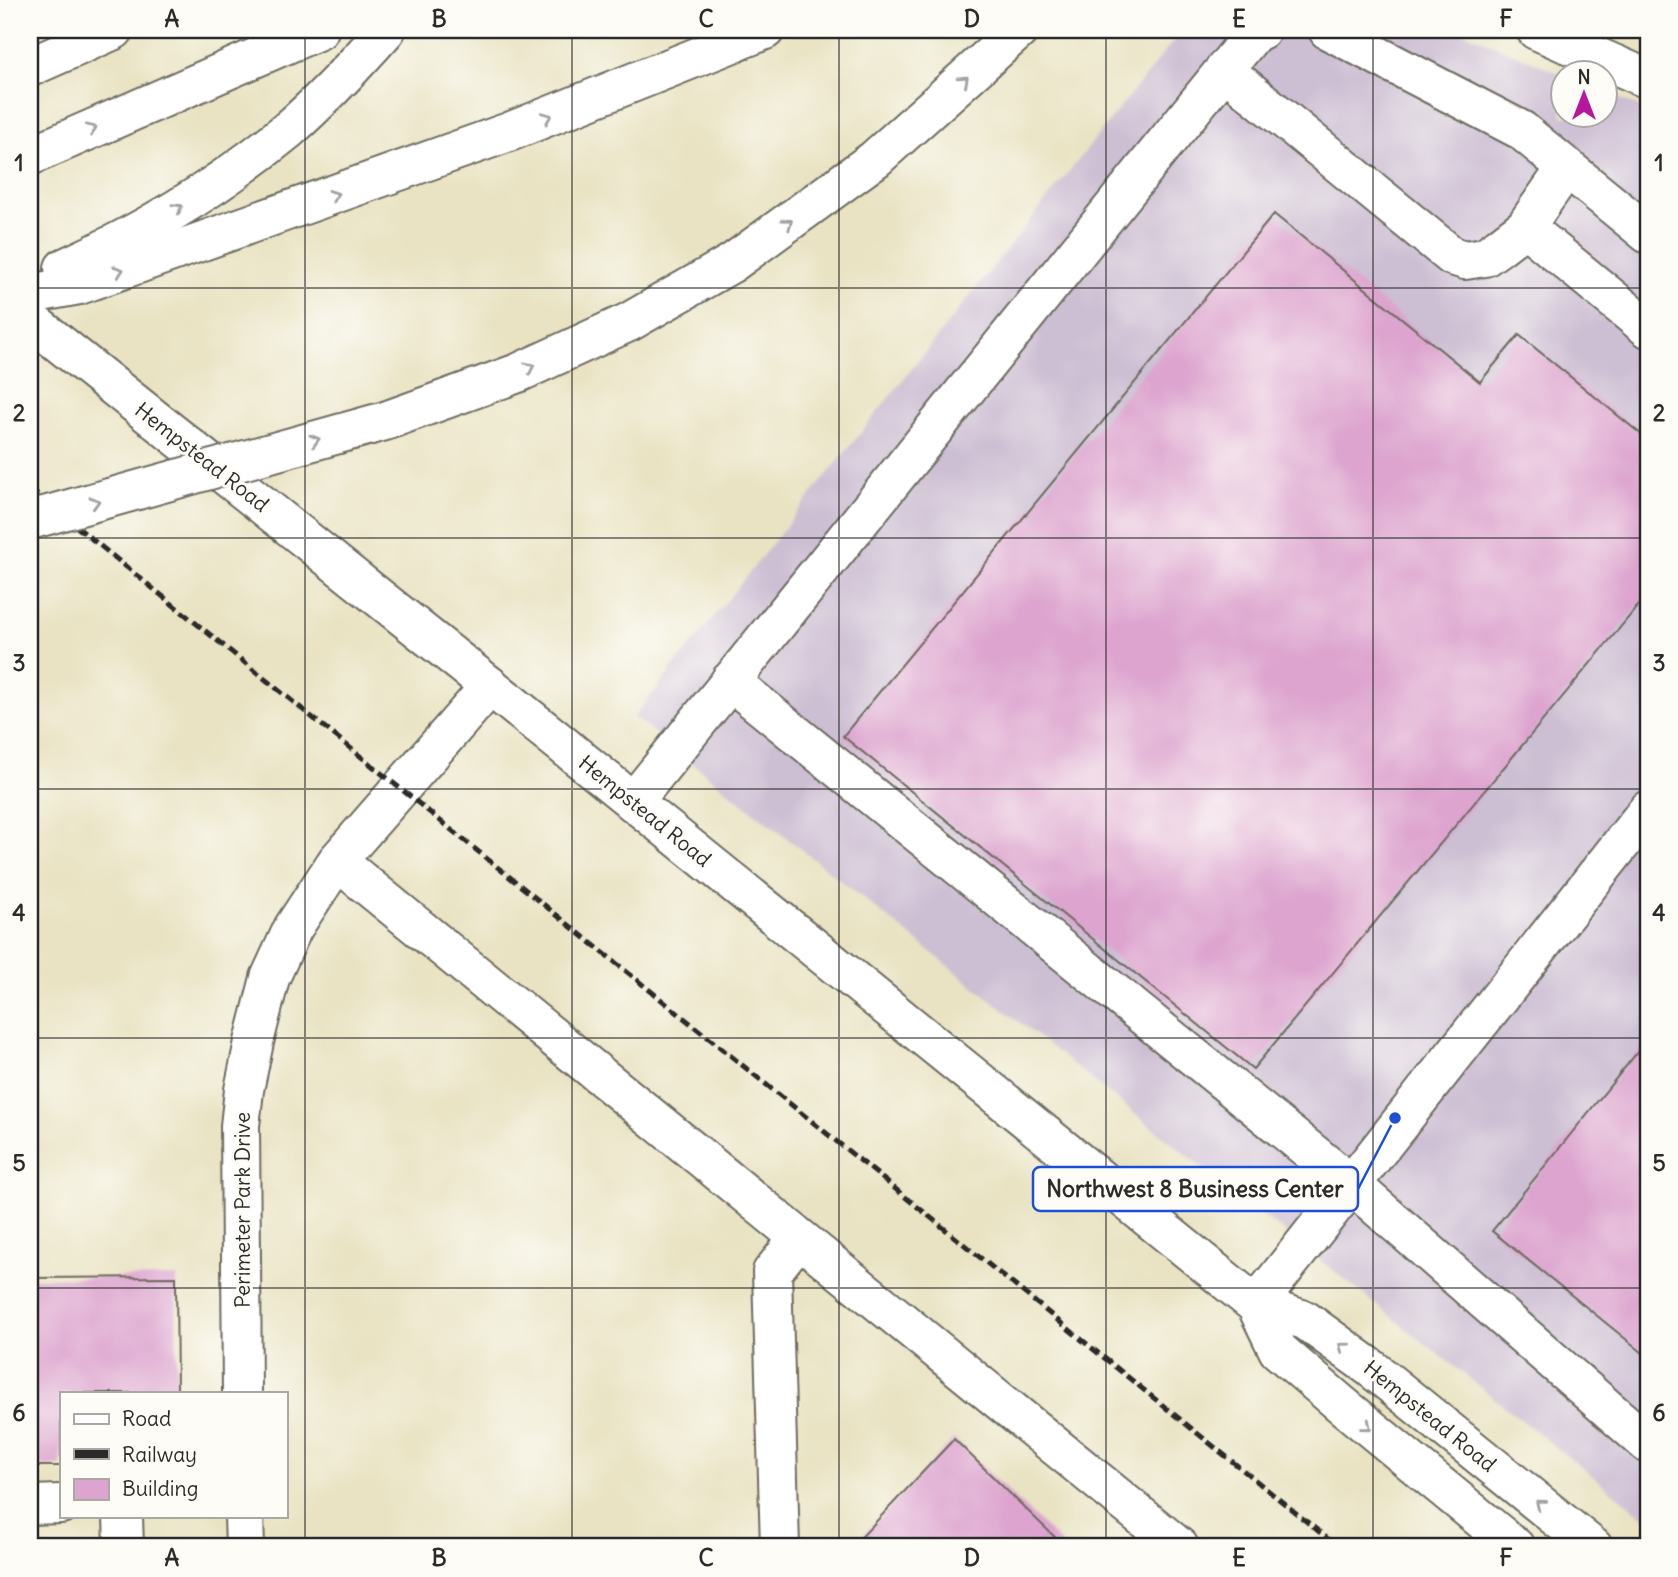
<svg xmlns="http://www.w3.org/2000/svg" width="1678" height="1577" viewBox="0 0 1678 1577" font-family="Delius,sans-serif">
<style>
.industrial{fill:#ccbed3}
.building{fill:#dda4cf}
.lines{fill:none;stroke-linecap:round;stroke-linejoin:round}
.minor-casing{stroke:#6e6b60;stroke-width:42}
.major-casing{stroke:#6e6b60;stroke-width:42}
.highway-casing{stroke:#6e6b60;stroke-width:42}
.minor{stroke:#fff;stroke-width:38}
.major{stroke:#fff;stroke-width:38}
.highway{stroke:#fff;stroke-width:38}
.rail{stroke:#2b2b2b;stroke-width:5;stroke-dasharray:10 5;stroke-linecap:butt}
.major-bridge-casing{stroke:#6e6b60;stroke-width:42;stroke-linecap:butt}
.major-bridge{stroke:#fff;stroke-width:38}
.oneway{stroke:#a0a0a0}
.grid{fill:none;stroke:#2b2b2b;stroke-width:2;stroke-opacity:0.55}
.labels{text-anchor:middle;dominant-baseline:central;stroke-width:6;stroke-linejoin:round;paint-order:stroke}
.street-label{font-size:21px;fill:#2b2b2b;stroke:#fdfcf7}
.leader{fill:none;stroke:#1d4ed8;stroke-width:2.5}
.callout-dot{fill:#1d4ed8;stroke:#fdfcf7;stroke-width:2.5}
.callout{fill:#fdfcf7;stroke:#1d4ed8;stroke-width:2.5}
.callout-label{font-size:23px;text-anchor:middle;font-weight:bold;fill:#2b2b2b}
.neatline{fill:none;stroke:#2b2b2b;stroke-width:2.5}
.grid-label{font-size:23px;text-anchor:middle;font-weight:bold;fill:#2b2b2b}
</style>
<rect width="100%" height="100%" fill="#fdfcf7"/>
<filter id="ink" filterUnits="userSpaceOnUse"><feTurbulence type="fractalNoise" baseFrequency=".0143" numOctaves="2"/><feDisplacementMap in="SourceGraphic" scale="14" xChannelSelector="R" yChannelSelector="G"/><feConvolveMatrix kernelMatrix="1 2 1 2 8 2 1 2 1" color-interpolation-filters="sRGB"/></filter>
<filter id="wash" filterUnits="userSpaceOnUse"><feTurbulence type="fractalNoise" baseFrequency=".00686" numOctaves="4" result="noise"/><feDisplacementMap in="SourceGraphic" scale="28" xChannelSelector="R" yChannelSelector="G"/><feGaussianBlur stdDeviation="1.57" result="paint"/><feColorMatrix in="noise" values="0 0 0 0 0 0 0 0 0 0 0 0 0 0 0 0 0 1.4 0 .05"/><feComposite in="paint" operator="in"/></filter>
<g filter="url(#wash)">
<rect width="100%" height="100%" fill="#e9e3c3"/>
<path class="industrial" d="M1182 30H1459L1562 74V116H1604L1605 92 1648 111V1520L634 717Z"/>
<g id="blocks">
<path class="building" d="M1274 214 1480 382 1519 335 1648 440V594L1253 1069 843 736Z
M1648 1039V1357L1492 1231Z
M176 1277 177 1393H61V1466H30V1278Z
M954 1439 1065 1547H852Z"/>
</g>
</g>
<g filter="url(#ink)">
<use href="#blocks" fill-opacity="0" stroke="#6e6b60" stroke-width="2"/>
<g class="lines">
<defs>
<path id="minor" d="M1328 30 1521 130 1648 234
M1224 70 1452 256 1465 260 1485 257 1499 247 1525 227 1567 167
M1525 227 1648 328
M730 681 1352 1185 1648 1444
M633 802 1255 32 1261 30
M337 861 1179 1547
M1256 1305 1648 810
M242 1393 240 1126 244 1090 254 1042 270 978 293 928 337 861 490 686
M30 1505 61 1504
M123 1516 124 1547
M244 1516 245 1547
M780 1547 772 1272 799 1238"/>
<path id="major" d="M1536 30 1648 79
M732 263 875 159 1019 30
M30 320 490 686 1256 1305 1305 1320 1371 1368 1593 1547
M1256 1305 1278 1350 1341 1404 1515 1547"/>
<path id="highway" d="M30 67 114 30
M30 156 319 30
M64 268C144 232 220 186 288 130 323 100 355 65 386 30
M30 294 79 285 509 132 765 30"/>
</defs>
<use href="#minor" class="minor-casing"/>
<use href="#major" class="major-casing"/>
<use href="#highway" class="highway-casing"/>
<use href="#minor" class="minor"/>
<use href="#major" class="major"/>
<use href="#highway" class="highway"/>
<path class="rail" d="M30 489 1338 1547"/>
<defs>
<path id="major-bridge" d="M30 520 385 421 518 373 629 322 732 263"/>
</defs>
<use href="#major-bridge" class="major-bridge-casing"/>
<use href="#major-bridge" class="major-bridge"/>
</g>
<defs><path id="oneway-chevron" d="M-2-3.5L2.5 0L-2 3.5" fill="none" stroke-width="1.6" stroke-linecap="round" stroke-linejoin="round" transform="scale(1.75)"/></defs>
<g class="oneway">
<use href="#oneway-chevron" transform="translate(964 80) rotate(-42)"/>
<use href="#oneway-chevron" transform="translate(547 117) rotate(-22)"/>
<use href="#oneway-chevron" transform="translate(92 129) rotate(-24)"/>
<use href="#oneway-chevron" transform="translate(334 195) rotate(-20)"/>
<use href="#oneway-chevron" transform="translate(178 208) rotate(-31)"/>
<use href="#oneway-chevron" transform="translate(788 223) rotate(-36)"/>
<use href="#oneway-chevron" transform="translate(119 271) rotate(-20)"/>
<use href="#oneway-chevron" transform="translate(530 367) rotate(-25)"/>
<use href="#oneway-chevron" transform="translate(315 440) rotate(-16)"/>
<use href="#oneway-chevron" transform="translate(95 502) rotate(-16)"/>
<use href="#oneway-chevron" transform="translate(1343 1347) rotate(-143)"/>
<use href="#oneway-chevron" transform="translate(1367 1426) rotate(39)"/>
<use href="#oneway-chevron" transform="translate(1540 1504) rotate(-141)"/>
</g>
</g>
<path class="grid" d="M305 30V1547M572 30V1547M839 30V1547M1106 30V1547M1373 30V1547M30 288H1648M30 538H1648M30 789H1648M30 1038H1648M30 1288H1648"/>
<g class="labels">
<g class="street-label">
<text transform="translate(202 457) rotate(38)">Hempstead Road</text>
<text transform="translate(645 811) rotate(39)">Hempstead Road</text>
<text transform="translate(242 1210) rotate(-90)">Perimeter Park Drive</text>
<text transform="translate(1430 1416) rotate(39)">Hempstead Road</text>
</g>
</g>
<path class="leader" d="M1395 1118L1358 1189"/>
<circle class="callout-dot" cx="1395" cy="1118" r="7"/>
<rect class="callout" x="1033" y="1167" width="325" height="44" rx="7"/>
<g class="callout-label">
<text x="1195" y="1197">Northwest 8 Business Center</text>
</g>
<rect width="1678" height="1577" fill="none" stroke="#fdfcf7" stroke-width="77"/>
<rect x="60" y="1392" width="228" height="126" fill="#fdfcf7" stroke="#a9a8a5" stroke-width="2"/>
<rect x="74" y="1414" width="35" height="10" fill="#ffffff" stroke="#a9a8a5" stroke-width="2"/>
<text x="122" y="1426" font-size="21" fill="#2b2b2b">Road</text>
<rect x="74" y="1449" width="35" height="10" fill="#2b2b2b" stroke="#a9a8a5" stroke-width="2"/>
<text x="122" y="1462" font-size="21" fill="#2b2b2b">Railway</text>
<rect x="74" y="1479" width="35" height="21" fill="#dda4cf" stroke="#a9a8a5" stroke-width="2"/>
<text x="122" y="1496" font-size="21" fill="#2b2b2b">Building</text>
<g transform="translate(1584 94)"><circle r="33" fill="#fdfcf7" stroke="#a9a8a5" stroke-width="2"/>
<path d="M0-5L12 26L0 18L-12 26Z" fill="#b5179e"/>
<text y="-10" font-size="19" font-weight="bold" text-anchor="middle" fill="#2b2b2b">N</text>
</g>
<rect x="38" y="38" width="1602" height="1500" class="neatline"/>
<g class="grid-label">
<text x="172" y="27">A</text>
<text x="439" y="27">B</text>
<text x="706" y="27">C</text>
<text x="972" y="27">D</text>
<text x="1239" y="27">E</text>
<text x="1506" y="27">F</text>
<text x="19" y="171">1</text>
<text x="1659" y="171">1</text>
<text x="19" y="421">2</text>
<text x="1659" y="421">2</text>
<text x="19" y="671">3</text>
<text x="1659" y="671">3</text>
<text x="19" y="921">4</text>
<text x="1659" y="921">4</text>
<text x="19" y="1171">5</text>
<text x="1659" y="1171">5</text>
<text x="19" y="1421">6</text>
<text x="1659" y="1421">6</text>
<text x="172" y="1566">A</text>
<text x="439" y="1566">B</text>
<text x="706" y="1566">C</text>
<text x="972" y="1566">D</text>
<text x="1239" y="1566">E</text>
<text x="1506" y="1566">F</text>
</g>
</svg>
